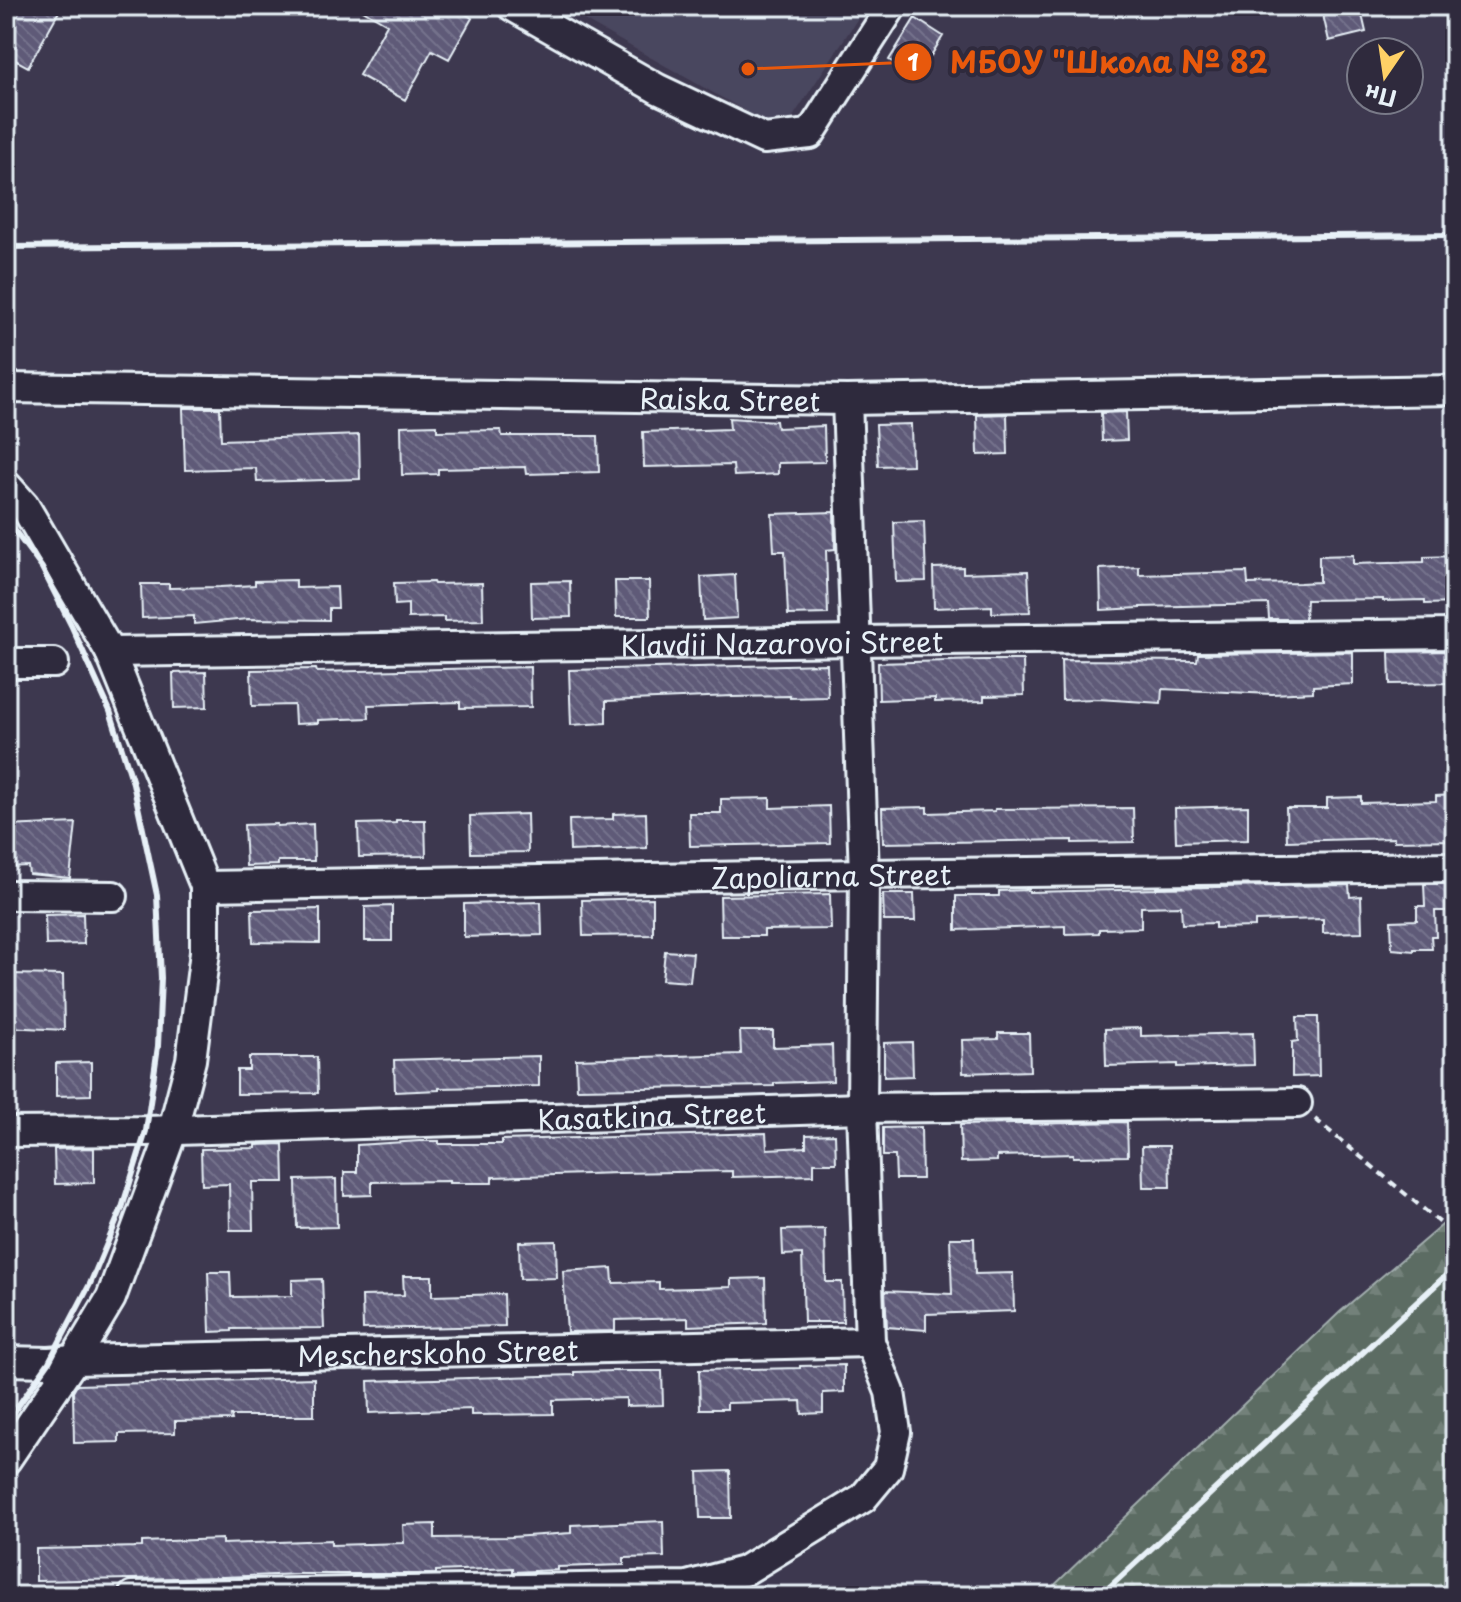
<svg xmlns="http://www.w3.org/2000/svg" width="1461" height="1602" viewBox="0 0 1461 1602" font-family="'Playpen Sans',sans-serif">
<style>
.built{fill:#4a465e}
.forest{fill:url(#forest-firs);stroke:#a2aeae;stroke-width:2}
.building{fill:url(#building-back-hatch);stroke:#e8f1f8;stroke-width:2}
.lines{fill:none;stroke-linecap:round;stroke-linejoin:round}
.minor-casing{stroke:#e8f1f8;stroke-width:34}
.path{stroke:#e8f1f8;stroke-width:4;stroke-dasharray:8 6;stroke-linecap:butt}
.minor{stroke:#2f2a3d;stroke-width:28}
.rail{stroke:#e8f1f8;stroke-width:6}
.labels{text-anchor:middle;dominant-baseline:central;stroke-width:8;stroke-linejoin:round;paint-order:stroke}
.street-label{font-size:28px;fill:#e8f1f8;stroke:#2f2a3d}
.leader{fill:none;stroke:#e8590c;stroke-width:3}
.callout-dot{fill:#e8590c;stroke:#2f2a3d;stroke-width:3}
.mark-label{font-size:24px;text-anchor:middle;font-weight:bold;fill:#fff}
.callout-label{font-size:30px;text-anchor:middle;font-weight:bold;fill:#e8590c;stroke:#2f2a3d;stroke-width:8;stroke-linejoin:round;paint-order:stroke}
</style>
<defs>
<pattern id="forest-firs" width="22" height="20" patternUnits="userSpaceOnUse" patternTransform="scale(2)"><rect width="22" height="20" fill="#5c6c63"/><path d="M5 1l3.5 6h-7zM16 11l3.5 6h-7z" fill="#73817a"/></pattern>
<pattern id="building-back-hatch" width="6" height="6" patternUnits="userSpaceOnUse" patternTransform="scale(2)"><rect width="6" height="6" fill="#5e5a78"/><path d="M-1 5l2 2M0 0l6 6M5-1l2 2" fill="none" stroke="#75728c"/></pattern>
</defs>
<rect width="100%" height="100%" fill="#3d384f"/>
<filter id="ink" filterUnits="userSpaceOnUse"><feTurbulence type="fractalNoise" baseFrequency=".0125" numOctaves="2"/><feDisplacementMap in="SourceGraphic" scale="16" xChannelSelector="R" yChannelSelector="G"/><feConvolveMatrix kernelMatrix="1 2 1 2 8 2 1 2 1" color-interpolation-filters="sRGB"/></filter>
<g filter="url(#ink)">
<path class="built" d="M559 6H866L783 132Z"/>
<path class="forest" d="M1455 1214V1596H1043L1340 1312Z"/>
<path class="building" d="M6 6H62L28 67 6 55Z
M356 6H452L472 18 449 59 432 50 405 100 359 75 387 24Z
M1321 6H1360L1366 32 1329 41Z
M915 18 943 36 918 77 889 60Z
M183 408H220L221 440 359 435 360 479 257 482 256 468 185 470Z
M1126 412 1127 440 1102 441 1101 413Z
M1007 414 1008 454 978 455 977 415Z
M729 418 776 421 777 428 824 426 825 462 778 463V474L734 476 733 465 644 467 643 432 730 429Z
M911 424 912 465 878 466 876 425Z
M437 425V431L501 430 502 436H598L599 472 526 474 525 467 438 469V474L402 475 401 426Z
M834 512 835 549 826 550 828 614 788 615 785 551H774L772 514Z
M924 521 926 581 896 582 894 522Z
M1353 555V564L1424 562V557L1455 556V603L1425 604V600L1383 601V599L1306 600 1305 619H1269L1268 604 1140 607V608L1101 610 1100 569 1139 567V575L1247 572 1248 584 1300 583 1319 582V556Z
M963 567V573L1028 571 1030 612 992 613V606L934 608 933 568Z
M735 575 737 618 703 620 701 577Z
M296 580V588L337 587 338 608H329V620L248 619 194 624V616L142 618 141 584H169V588L220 587 255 585V581Z
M570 581 571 617 532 618 531 582Z
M615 581H649L650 617H616Z
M433 582 434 584 482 583 483 620 444 621V617L408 618V604L395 605 394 583Z
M1455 651V683L1390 684 1389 652Z
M1353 652V684L1313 686V692L1272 694 1162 689 1161 703 1098 699 1062 700 1061 660 1197 661 1198 654Z
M983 660H1023L1024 695 984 696V701L935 702V698L879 700 878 663Z
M827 664 828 697 790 698V696L732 697V696L606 701V723L571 725 569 670Z
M530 667 531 707 460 708V702L368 705 369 718 318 720V723L295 724 294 705 252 706 251 670 316 669 317 672Z
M206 672 207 707 174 708 173 673Z
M1455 795V840L1394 841V838L1287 841 1286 808H1327V798L1361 797V803L1436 801V796Z
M770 798V808L829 806 830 843 690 846 689 813H721V799Z
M1248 806V840L1176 842 1175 808Z
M927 807V813L995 811V809L1133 808 1134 842 1072 843V840L883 843 882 808Z
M646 813 647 848 570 851 569 820 613 819V814Z
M527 814 528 852 471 853 470 816Z
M396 820H425L426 856 359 857 358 824 396 823Z
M76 823 70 878 29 874 28 866 6 867V826Z
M277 824V826L313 824 314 861H278V865L246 866 244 825Z
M1424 884H1455V911H1435L1436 936H1431L1432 949H1414V951L1392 949 1391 921 1417 920V906H1425Z
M1349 885 1350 897 1361 896 1362 932 1323 933V919L1255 921V927L1215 928V923L1182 924 1181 906 1141 907V928L1099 929V933L1065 934V926L956 930V896H999V891L1028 890 1029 892 1119 890 1156 889V888Z
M830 894 831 929 764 930V936H721L720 896Z
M883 894H914L915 921H884Z
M653 898V935L583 936 582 900Z
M541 902 542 935 464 937V904Z
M392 906V941H365V907Z
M320 909V943L253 942 252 910Z
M83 914 84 944 46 945 45 915Z
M665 951 693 953 690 982 662 980Z
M8 974 63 975 64 1030 7 1027Z
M1297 1017H1318L1319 1076 1292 1077V1042L1298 1041Z
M1141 1028V1036L1253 1033 1254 1065 1177 1067V1064L1106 1066 1105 1029Z
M740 1031H773V1047L832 1045 833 1081 774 1083V1086L577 1089 576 1059 741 1054Z
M998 1033H1029L1030 1071 963 1073 962 1040 998 1039Z
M912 1042 913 1076 884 1077V1043Z
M539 1056V1086L439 1088V1090L395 1092 394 1060Z
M249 1057H317L318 1093 237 1094V1070H249Z
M91 1062V1095L56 1096V1063Z
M1127 1122 1128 1156 1073 1157V1154L997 1156V1161L961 1162 960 1125Z
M921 1127 922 1179H896L895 1156H883V1128Z
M766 1133 767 1149 806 1147V1135L835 1134 836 1163H814V1175L732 1177V1171L619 1173 492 1177V1183H449V1181L372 1182V1195L344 1196V1172H357V1145L420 1141H439V1144H502V1140Z
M283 1144 284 1182H252L253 1230H230L229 1184 202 1185 201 1149 256 1148V1145Z
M1142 1146H1169L1170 1187H1143Z
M94 1148V1183L55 1184 54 1149Z
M336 1179 337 1227 297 1228 296 1180Z
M825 1229 826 1282H842L843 1322H804L802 1254 783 1255 782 1230Z
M950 1238H974L975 1274 1013 1273 1014 1311 926 1314V1330L887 1327 885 1291 952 1294Z
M556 1241 557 1278 520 1279 519 1242Z
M612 1268 613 1283 659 1282V1289L731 1287V1279L765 1278 766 1323 688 1326V1318L615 1320V1331L567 1332 563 1271Z
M208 1272H230L231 1297 292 1296V1280L322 1279 324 1328 232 1329V1331L210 1332Z
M403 1276H432V1296L504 1294 505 1326 363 1329 362 1296 404 1295Z
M844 1365V1392L823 1393V1413L802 1414 801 1401 727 1403V1409H700L699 1370 800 1368V1366Z
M615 1371H662L663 1405 626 1406V1398L553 1400V1414L471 1415V1409L369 1413 368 1381 575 1375V1372Z
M314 1378V1416H231L232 1420 175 1421V1433L119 1434V1442L74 1443 73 1392 77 1385Z
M730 1471 731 1518H700L698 1472Z
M663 1521 664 1557 624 1558V1565L557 1567V1570L513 1572V1568L436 1571V1574H299L223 1577 36 1581V1549L142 1547V1542L222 1539V1544L331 1540V1545L404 1543 403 1525 435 1524V1538L511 1537 571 1533V1525Z"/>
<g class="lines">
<defs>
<g id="minor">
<path d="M512 6 658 89 764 139 810 134 892 6"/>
<path id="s1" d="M6 388 847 400 1455 390"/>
<path d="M6 485 24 505 110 652 205 886V952L191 1060 173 1129 111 1298 74 1360 6 1460"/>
<path id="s2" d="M110 652 857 641 1455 634"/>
<path d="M6 663H54"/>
<path id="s3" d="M205 886 864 874 1455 867"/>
<path d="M6 895 113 896"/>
<path id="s4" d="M6 1132 146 1131 862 1108 1297 1103"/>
<path id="s5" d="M6 1361 49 1362 74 1360 870 1342"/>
<path d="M133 1596 687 1586 744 1571 863 1498 888 1468 896 1432 890 1392 870 1342 862 1108 864 874 847 400"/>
</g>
</defs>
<use href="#minor" class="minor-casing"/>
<path class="path" d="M1315 1119 1455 1235"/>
<use href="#minor" class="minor"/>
<path class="rail" d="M6 247 1455 235
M6 519 42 568 72 627 110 711 133 783 157 895 161 978 158 1046 146 1131 122 1208 90 1284 49 1362 6 1423
M1100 1596 1455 1267"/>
</g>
</g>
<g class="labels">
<g class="street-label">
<text stroke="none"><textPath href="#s1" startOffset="724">Raiska Street</textPath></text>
<text stroke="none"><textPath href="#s2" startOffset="672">Klavdii Nazarovoi Street</textPath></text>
<text stroke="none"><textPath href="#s3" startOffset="626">Zapoliarna Street</textPath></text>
<text stroke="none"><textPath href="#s4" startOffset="646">Kasatkina Street</textPath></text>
<text stroke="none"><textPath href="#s5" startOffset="432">Mescherskoho Street</textPath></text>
</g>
</g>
<path class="leader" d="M748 69L913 62"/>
<g class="callout-dot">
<circle cx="748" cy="69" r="8"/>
<circle cx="913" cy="62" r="20"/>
</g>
<g class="mark-label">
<text x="913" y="71">1</text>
</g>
<g class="callout-label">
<text x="1109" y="73">МБОУ "Школа № 82</text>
</g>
<rect width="1461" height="1602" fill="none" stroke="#2f2a3d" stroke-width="32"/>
<rect x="16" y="16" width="1429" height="1570" fill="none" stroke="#e8f1f8" stroke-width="3" filter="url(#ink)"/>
<g transform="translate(1385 76) rotate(193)"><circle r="38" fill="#2f2a3d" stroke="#797a88" stroke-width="2"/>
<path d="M0-6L14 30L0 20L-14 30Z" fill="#ffd166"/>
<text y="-12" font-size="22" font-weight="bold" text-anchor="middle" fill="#e8f1f8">Пн</text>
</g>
</svg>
